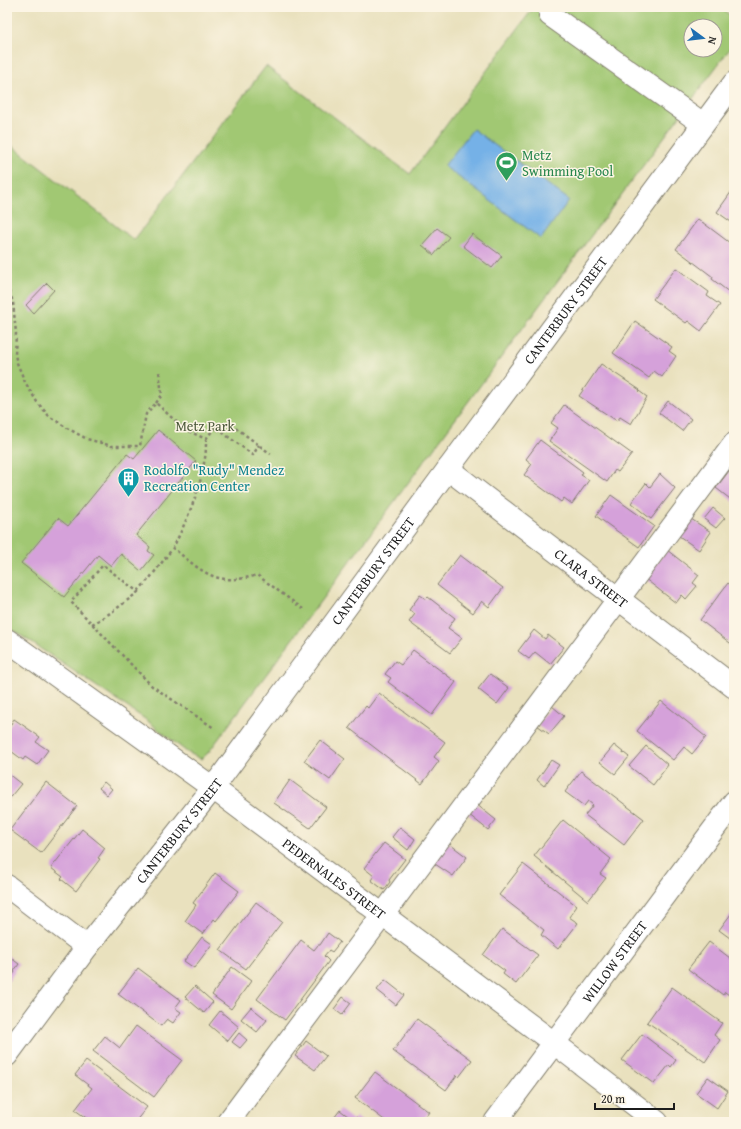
<svg xmlns="http://www.w3.org/2000/svg" width="741" height="1129" viewBox="0 0 741 1129" font-family="'Gentium Book Plus',serif">
<style>
.green{fill:#a1c873;stroke:#5e7248;fill-rule:evenodd}
.water{fill:#74b1e7;stroke:#486682}
.building{fill:#d5a1da}
.lines{fill:none;stroke-linecap:round;stroke-linejoin:round}
.minor-casing{stroke:#827e6d;stroke-width:24}
.path{stroke:#827e6d;stroke-width:2.5;stroke-dasharray:3 3;stroke-linecap:butt}
.minor{stroke:#fff;stroke-width:22}
.labels{text-anchor:middle;dominant-baseline:central;stroke-width:3;stroke-linejoin:round;paint-order:stroke}
.leisure-label{font-size:14px;fill:#27864d;stroke:#fcf5e5;text-anchor:start}
.street-label{font-size:14px;fill:#1c1c1c;stroke:#fcf5e5}
.park-label{font-size:14px;fill:#4b583a;stroke:#fcf5e5}
.culture-label{font-size:14px;fill:#0d838f;stroke:#fcf5e5;text-anchor:start}
</style>
<rect width="100%" height="100%" fill="#fcf5e5"/>
<filter id="ink" filterUnits="userSpaceOnUse"><feTurbulence type="fractalNoise" baseFrequency=".025" numOctaves="2"/><feDisplacementMap in="SourceGraphic" scale="8" xChannelSelector="R" yChannelSelector="G"/><feConvolveMatrix kernelMatrix="1 2 1 2 8 2 1 2 1" color-interpolation-filters="sRGB"/></filter>
<filter id="wash" filterUnits="userSpaceOnUse"><feTurbulence type="fractalNoise" baseFrequency=".012" numOctaves="4" result="noise"/><feDisplacementMap in="SourceGraphic" scale="16" xChannelSelector="R" yChannelSelector="G"/><feGaussianBlur stdDeviation="0.9" result="paint"/><feColorMatrix in="noise" values="0 0 0 0 0 0 0 0 0 0 0 0 0 0 0 0 0 1.4 0 .05"/><feComposite in="paint" operator="in"/></filter>
<g filter="url(#wash)">
<rect width="100%" height="100%" fill="#e9e1be"/>
<path class="green" d="M534 7H719L734 18V43L208 753 201 759 187 752 145 719 7 626V142L134 240 266 66 410 174ZM691 26H715V50H691Z"/>
<path class="water" d="M473 129 569 200 541 239 444 166Z"/>
<g id="blocks">
<path class="building" d="M734 188V224L717 212Z
M698 219 734 246V296L712 279 713 277 676 249Z
M437 228 449 237 434 255 422 245Z
M472 234 502 256 492 268 463 246Z
M676 268 709 292 707 296 720 305 701 331 688 321 686 323 653 299Z
M47 283 54 290 33 313 26 305Z
M635 321 672 347 669 351 676 356 662 377 654 371 649 378 613 353Z
M601 364 640 390 639 391 647 397 631 424 620 417 617 421 579 396Z
M668 401 691 419 682 431 659 413Z
M564 405 632 454 618 472 615 470 607 482 549 441 558 428 551 423Z
M158 430 196 461 136 535 150 547 148 551 154 555 141 571 121 554 111 566 98 555 64 597 21 563 58 518 68 526 127 454 134 459Z
M540 440 583 472 581 475 589 480 572 504 564 498 561 502 524 475 532 464 526 459Z
M729 471 734 474V502L716 488Z
M660 474 675 488 651 519 631 503 646 483 650 487Z
M611 495 654 526 639 547 596 516Z
M713 508 725 518 716 528 704 519Z
M691 519 711 532 699 550 679 536Z
M667 550 699 575 693 583 697 586 686 599 682 595 676 603 644 578Z
M460 555 503 588 489 607 482 601 473 613 437 585Z
M728 583 734 588V646L700 620Z
M420 595 426 599 428 597 455 618 448 628 462 638 450 653 409 622 415 614 409 610Z
M534 630 545 639 548 635 564 647 550 664 535 652 529 659 518 651Z
M413 650 456 682 432 715 388 682 391 678 385 674 395 661 401 665Z
M490 674 509 688 497 704 478 689Z
M379 693 445 742 434 757 439 761 422 784 349 728 366 706 368 708Z
M661 701 706 737 692 754 684 747 673 760 637 731Z
M552 706 564 716 549 734 537 725Z
M14 719 40 737 36 742 48 750 37 765 25 757 23 760 7 748V730Z
M320 740 345 759 330 780 304 761Z
M614 745 629 757 615 774 600 762Z
M646 746 668 765 653 785 629 766Z
M551 760 559 765 544 786 537 780Z
M581 771 644 819 624 845 585 815 593 805 588 801 584 806 565 792Z
M7 773 21 784 7 801Z
M290 780 326 807 310 828 274 803Z
M46 782 77 806 41 853 10 830Z
M104 782 112 789 107 795 99 788Z
M476 804 496 820 488 830 468 814Z
M563 820 611 859 600 874 606 878 588 901 534 856Z
M400 827 415 839 408 850 392 837Z
M82 829 105 848 98 858 100 859 76 891 61 879 63 877 51 868Z
M447 842 467 857 453 876 432 862Z
M384 843 405 859 389 880 390 882 384 890 371 880 374 876 364 868Z
M523 864 577 906 569 917 578 923 558 949 541 935 544 930 499 895Z
M215 873 239 891 216 921 214 919 203 934 185 921 196 905 193 903Z
M256 902 282 922 246 969 220 950Z
M734 910V941L719 930Z
M502 929 538 955 516 984 503 974 505 971 483 955Z
M328 933 340 942 332 952 329 950 324 956 329 961 285 1020 257 999 301 940 314 950 318 945H320Z
M202 937 212 944 194 968 184 961Z
M709 942 734 961V999L725 992 723 995 688 969Z
M7 955 19 964 14 971 15 972 7 983Z
M232 967 251 981 231 1009 212 995Z
M138 968 181 1000 175 1008 181 1012 173 1023 167 1019 161 1026 118 994Z
M385 980 404 995 396 1005 377 990Z
M195 986 213 1002 204 1013 185 997Z
M672 987 722 1023 714 1035 720 1040 705 1062 647 1022Z
M343 997 351 1003 342 1015 334 1009Z
M251 1007 267 1020 257 1032 241 1019Z
M220 1011 239 1027 228 1041 209 1025Z
M417 1019 472 1060 459 1077 457 1075 446 1090 393 1051Z
M136 1026 182 1060 154 1097 93 1051 105 1036 120 1048Z
M239 1033 247 1040 240 1048 232 1042Z
M642 1034 676 1060 671 1067 669 1065 654 1084 622 1060Z
M306 1041 326 1056 315 1070 295 1056Z
M86 1061 147 1107 135 1122H92L75 1110 92 1088 75 1075Z
M375 1072 429 1112 424 1119 429 1122H387L355 1098Z
M708 1077 728 1091 717 1108 696 1093Z
M340 1110 353 1120 356 1117 363 1122H331Z"/>
</g>
</g>
<g filter="url(#ink)">
<use href="#blocks" fill-opacity="0" stroke="#827e6d" stroke-width="1"/>
<g class="lines">
<defs>
<g id="minor">
<path d="M550 15 703 124"/>
<path id="s1" d="M448 469 734 687"/>
<path id="s2" d="M7 640 213 788 554 1043 657 1122"/>
<path d="M7 886 87 947"/>
<path id="s3" d="M7 1055 87 947 213 788 448 469 734 83"/>
<path d="M228 1122 734 444"/>
<path id="s4" d="M495 1122 734 802"/>
</g>
</defs>
<use href="#minor" class="minor-casing"/>
<path class="path" d="M7 286 13 302 16 333 15 355 17 363 25 382 37 402 49 416 67 428 87 439 112 446H140L146 414 156 403 184 429 206 439C206 447 206 455 204 463 200 491 185 524 173 548
M156 403 162 395 159 371
M236 428 271 454
M206 439 215 427 253 455 259 445
M138 591 150 578 173 548C204 573 216 587 257 575L303 609
M92 624C109 615 123 604 138 592L103 565 71 602 152 686 214 728"/>
<use href="#minor" class="minor"/>
</g>
</g>
<defs>
<symbol id="stadium-pin" viewBox="-11 -11 22 30"><path d="M0 17L-7.5 6A9.5 9.5 0 1 1 7.5 6Z" fill="#2e9e5b" stroke="#fcf5e5"/><path d="M0-5a6.5 5 0 1 0 0 10a6.5 5 0 1 0 0-10ZM-3.5-1.8h7v3.6h-7Z" fill="#fff"/></symbol>
<symbol id="building-pin" viewBox="-11 -11 22 30"><path d="M0 17L-7.5 6A9.5 9.5 0 1 1 7.5 6Z" fill="#0f9aa8" stroke="#fcf5e5"/><path d="M-4-6H4V6H1V3H-1V6H-4ZM-2.5-4.3h1.7v1.8h-1.7ZM.8-4.3h1.7v1.8H.8ZM-2.5-1h1.7V.8h-1.7ZM.8-1h1.7V.8H.8Z" fill="#fff"/></symbol>
</defs>
<g fill-rule="evenodd">
<use href="#stadium-pin" x="494" y="150" width="25" height="34"/>
<use href="#building-pin" x="116" y="466" width="25" height="34"/>
</g>
<g class="labels">
<g class="leisure-label">
<text x="522" y="155">Metz<tspan x="522" dy="16">Swimming Pool</tspan></text>
</g>
<g class="street-label">
<text stroke="none"><textPath href="#s3" startOffset="931">CANTERBURY STREET</textPath></text>
<text stroke="none"><textPath href="#s3" startOffset="607">CANTERBURY STREET</textPath></text>
<text stroke="none"><textPath href="#s1" startOffset="180">CLARA STREET</textPath></text>
<text stroke="none"><textPath href="#s3" startOffset="283">CANTERBURY STREET</textPath></text>
<text stroke="none"><textPath href="#s2" startOffset="405">PEDERNALES STREET</textPath></text>
<text stroke="none"><textPath href="#s4" startOffset="200">WILLOW STREET</textPath></text>
</g>
<g class="park-label">
<text x="205" y="426">Metz Park</text>
</g>
<g class="culture-label">
<text x="144" y="470">Rodolfo "Rudy" Mendez<tspan x="144" dy="16">Recreation Center</tspan></text>
</g>
</g>
<rect width="741" height="1129" fill="none" stroke="#fcf5e5" stroke-width="24"/>
<g transform="translate(703 38) rotate(105)"><circle r="19" fill="#fcf5e5" stroke="#a29e95"/>
<path d="M0-3L7 15L0 10L-7 15Z" fill="#1f6fb2"/>
<text y="-6" font-size="11" font-weight="bold" text-anchor="middle" fill="#1c1c1c">N</text>
</g>
<path d="M595 1103v6h79v-6" fill="none" stroke="#1c1c1c" stroke-width="2"/>
<text x="601" y="1103" font-size="12" fill="#1c1c1c" stroke="#fcf5e5" stroke-width="3" paint-order="stroke">20 m</text>
</svg>
